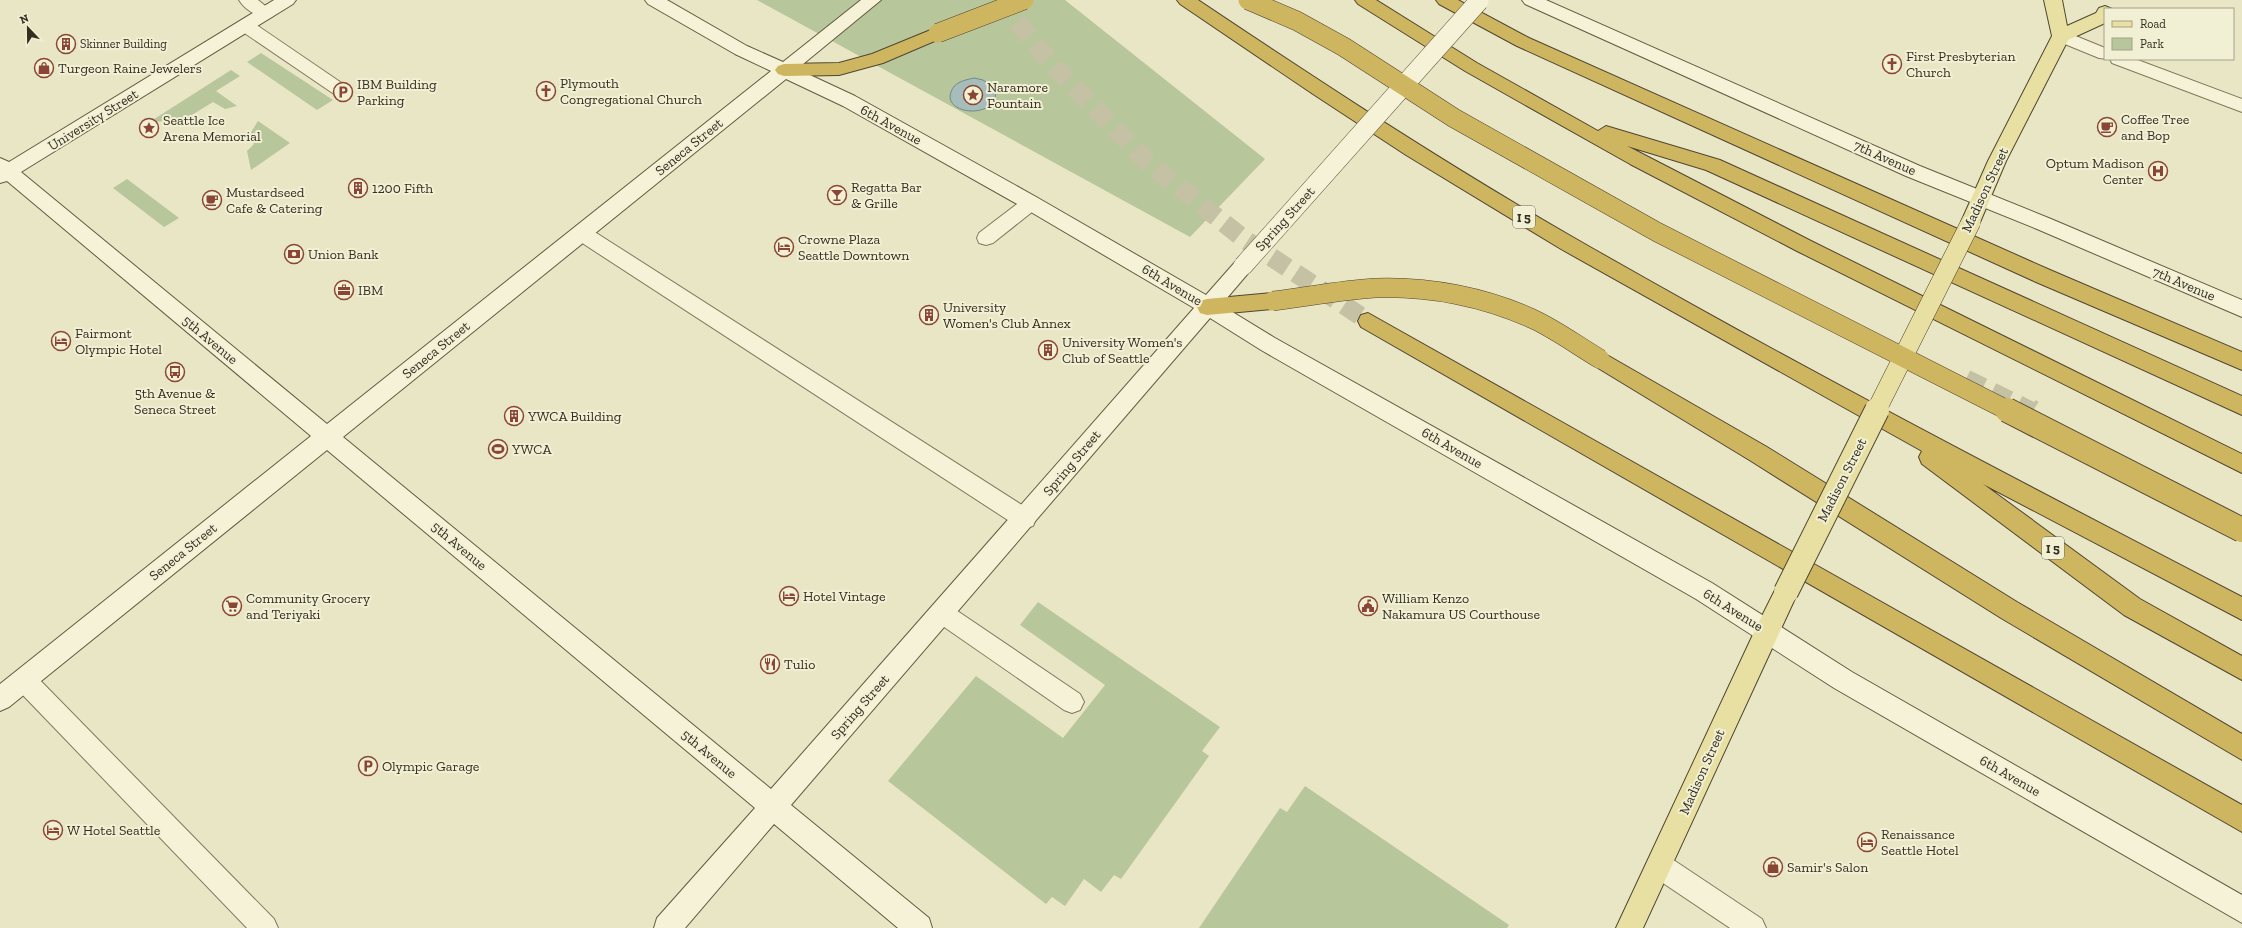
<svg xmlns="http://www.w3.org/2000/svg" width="2242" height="928" viewBox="0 0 2242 928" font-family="'Zilla Slab',serif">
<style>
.green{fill:#b8c69b}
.water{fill:#a7bdbb;stroke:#6e8a89}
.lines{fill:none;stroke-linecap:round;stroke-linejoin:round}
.highway-tunnel-far1{stroke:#c5c1a5;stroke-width:19;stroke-dasharray:19 10;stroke-linecap:butt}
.highway-tunnel{stroke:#c5c1a5;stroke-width:24;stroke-dasharray:24 12;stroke-linecap:butt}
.lane-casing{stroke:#82785e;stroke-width:2}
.secondary-casing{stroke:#645a41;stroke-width:2}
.primary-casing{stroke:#504631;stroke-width:2}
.highway-casing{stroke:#504631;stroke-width:2}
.lane{fill:#f5f2d8;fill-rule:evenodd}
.secondary{fill:#f5f2d8;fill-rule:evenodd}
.primary{fill:#e8e0a2;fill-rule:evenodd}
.highway{fill:#ceb560;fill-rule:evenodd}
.secondary-bridge-casing{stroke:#645a41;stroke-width:20;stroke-linecap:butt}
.primary-bridge-far1-casing{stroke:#504631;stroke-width:20;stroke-linecap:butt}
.primary-bridge-casing{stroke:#504631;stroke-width:26;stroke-linecap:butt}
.highway-bridge-far1-casing{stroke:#504631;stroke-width:20;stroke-linecap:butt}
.highway-bridge-casing{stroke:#504631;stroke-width:26;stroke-linecap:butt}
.secondary-bridge{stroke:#f5f2d8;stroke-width:19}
.primary-bridge-far1{stroke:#e8e0a2;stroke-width:19}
.primary-bridge{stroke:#e8e0a2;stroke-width:24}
.highway-bridge-far1{stroke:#ceb560;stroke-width:19}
.highway-bridge{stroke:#ceb560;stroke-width:24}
.labels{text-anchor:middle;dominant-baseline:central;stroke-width:4;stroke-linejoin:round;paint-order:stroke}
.far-poi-label{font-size:12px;fill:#342e20;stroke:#f1efd4;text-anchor:start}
.shield{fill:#f1efd4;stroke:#6d6856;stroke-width:1}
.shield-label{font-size:13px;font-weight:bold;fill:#342e20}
.poi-label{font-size:14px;fill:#342e20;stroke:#f1efd4;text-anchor:start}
.street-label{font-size:14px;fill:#342e20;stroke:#f1efd4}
</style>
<rect width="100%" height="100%" fill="#e9e6c6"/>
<path class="green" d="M757 0H1065L1265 159 1190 237Z
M261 53 333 100 317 110 247 62Z
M231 70 240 76 216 91 237 106 225 109 213 102 187 118 148 123Z
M258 121 290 143 251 170 247 151 254 144 250 134Z
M127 179 179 218 164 227 113 188Z
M1038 602 1220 727 1202 751 1209 756 1121 879 1114 875 1101 892 1084 879 1065 906 1052 897 1046 904 888 781 976 676 1063 738 1105 685 1020 625Z
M1305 786 1509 925 1507 928H1199L1280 808 1287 812Z"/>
<path class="water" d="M974 78 983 80 995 88C1002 120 942 116 951 92 954 82 965 80 974 78Z"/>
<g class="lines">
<path class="highway-tunnel-far1" d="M998 0 1055 67 1146 161 1244 239 1368 321
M1966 379 2031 411"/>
<path class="highway-tunnel" d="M2029 410 2032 412"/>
<defs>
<path id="lane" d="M239 0H258L274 13 272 17C261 20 245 10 239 0Z
M246 20 252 22 349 88 352 92 349 96 343 98 337 96 240 30 238 26 240 22Z
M2061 30 2105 48V59H2108L2099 58 2055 40 2053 36 2055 32Z
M2110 59H2135L2242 99V112L2112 63Z
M1031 196 1037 198 1040 203 1037 208 993 243 986 245 979 243 977 238 979 233 1025 198Z
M583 227 590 229 1033 512 1036 519 1033 526 1025 528 1017 526 576 239 574 234 576 229Z
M942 603 950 606 1080 694 1084 702 1080 710 1072 713 1064 710 934 620 931 613 934 606Z
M24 669 32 672 274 919 278 928H247L16 688 12 680 16 672Z
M1660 853 1669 857 1762 919 1766 928H1730L1651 875 1647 866 1651 857Z"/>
<path id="secondary" d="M274 0H296L293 4 21 172 327 424 771 71 735 54 648 4 645 0H667L747 46 783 62 861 0H881L797 69 855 96 1038 198 1206 295 1236 261 1243 258 1250 261 1253 266 1250 271 1221 305 1275 338 1712 583 1852 672 2242 895V923L1834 688 1696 599 1261 350 1210 318 791 805 929 918 932 928H898L774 824 685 928H654L657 918 755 808 327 450 9 707 0 711V684L311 436 7 181 0 183V158L9 162ZM786 79 843 106 1024 208 1194 308 771 789 343 437Z
M1522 0H1546L1920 166 2051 219 2242 300V317L2037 229 1906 176 1525 4Z"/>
<path id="primary" d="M2044 0H2062L2067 26 2096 13 2099 8 2105 6 2112 9H2105V23L2068 40 2006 161 1978 227 1971 229 1964 227 1961 222 1988 161 2052 36Z
M1786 581 1794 584 1798 592 1643 928H1616L1757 626 1778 584Z"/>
<path id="highway" d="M1177 0H1198C1322 83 1447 165 1576 239 1795 365 2019 481 2242 597V620L1983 484 2140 599 2242 656V680L2124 615 1922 464 1919 457 1922 451 1561 249 1406 155 1313 94 1180 4Z
M1355 0H1376L1477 63 1598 131 1606 126 1720 160 2242 396V415L1706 170 1627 146 1811 241 2242 454V473L1797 251 1630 164 1465 71 1358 4Z
M1436 0H1458L1529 38 2050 270 2242 352V370L2036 282 1517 46 1439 4Z
M938 27 944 29 947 33 944 37 883 63 839 75 784 76 778 74 775 70 778 66 784 64 839 63 872 54Z
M1273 293 1280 295 1283 301 1280 307 1273 309 1207 315 1200 313 1197 307 1200 301 1207 299Z
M1368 313 2242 805V832L1361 327 1358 321 1361 315Z
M1600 351 1767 447 2017 602 2242 734V760L2001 618 1751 461 1593 365 1590 359 1593 353Z"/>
</defs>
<use href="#lane" class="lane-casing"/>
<use href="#secondary" class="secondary-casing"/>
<use href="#primary" class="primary-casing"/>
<use href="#highway" class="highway-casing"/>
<use href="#lane" class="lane"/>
<use href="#secondary" class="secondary"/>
<use href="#primary" class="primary"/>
<use href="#highway" class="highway"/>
<defs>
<path id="secondary-bridge" d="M1243 266 1479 1"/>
<path id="primary-bridge-far1" d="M1876 411 1971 222"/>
<path id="primary-bridge" d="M1786 592 1877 410"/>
<path id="highway-bridge-far1" d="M1248 0 1297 21 1344 47 1454 118 1657 232 2009 411
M938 33 1024 0
M1273 301C1307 297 1341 290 1375 288 1429 286 1486 297 1535 320 1558 331 1578 346 1600 359"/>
<path id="highway-bridge" d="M2007 410 2242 530"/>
</defs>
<use href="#secondary-bridge" class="secondary-bridge-casing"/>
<use href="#primary-bridge-far1" class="primary-bridge-far1-casing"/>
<use href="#primary-bridge" class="primary-bridge-casing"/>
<use href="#highway-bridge-far1" class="highway-bridge-far1-casing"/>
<use href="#highway-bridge" class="highway-bridge-casing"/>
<use href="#secondary-bridge" class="secondary-bridge"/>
<use href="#primary-bridge-far1" class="primary-bridge-far1"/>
<use href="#primary-bridge" class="primary-bridge"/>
<use href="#highway-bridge-far1" class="highway-bridge-far1"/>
<use href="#highway-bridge" class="highway-bridge"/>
</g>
<defs>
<symbol id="building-ring" viewBox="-11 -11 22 22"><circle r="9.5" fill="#f1efd4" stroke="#8a4634" stroke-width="1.5"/><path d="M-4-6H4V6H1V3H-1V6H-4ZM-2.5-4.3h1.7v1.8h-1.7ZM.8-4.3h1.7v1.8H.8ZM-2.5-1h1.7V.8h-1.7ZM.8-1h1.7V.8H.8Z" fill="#8a4634"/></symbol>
<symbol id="church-ring" viewBox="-11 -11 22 22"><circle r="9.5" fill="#f1efd4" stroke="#8a4634" stroke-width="1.5"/><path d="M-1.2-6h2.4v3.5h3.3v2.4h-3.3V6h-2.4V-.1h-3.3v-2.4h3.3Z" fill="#8a4634"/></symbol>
<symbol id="shop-ring" viewBox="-11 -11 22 22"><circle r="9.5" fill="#f1efd4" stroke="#8a4634" stroke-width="1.5"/><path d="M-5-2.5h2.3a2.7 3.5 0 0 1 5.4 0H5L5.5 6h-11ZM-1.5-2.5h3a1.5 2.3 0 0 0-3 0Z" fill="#8a4634"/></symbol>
<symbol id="parking-ring" viewBox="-11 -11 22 22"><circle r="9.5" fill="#f1efd4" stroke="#8a4634" stroke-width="1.5"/><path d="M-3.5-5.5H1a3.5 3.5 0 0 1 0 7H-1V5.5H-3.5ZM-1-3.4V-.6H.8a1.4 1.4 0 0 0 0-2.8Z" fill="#8a4634"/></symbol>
<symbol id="sight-ring" viewBox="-11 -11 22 22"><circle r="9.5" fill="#f1efd4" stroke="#8a4634" stroke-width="1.5"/><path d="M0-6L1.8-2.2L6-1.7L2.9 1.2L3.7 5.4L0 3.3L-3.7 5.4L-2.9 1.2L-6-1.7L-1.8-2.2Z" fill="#8a4634"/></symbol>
<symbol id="cafe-ring" viewBox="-11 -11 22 22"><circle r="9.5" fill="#f1efd4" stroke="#8a4634" stroke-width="1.5"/><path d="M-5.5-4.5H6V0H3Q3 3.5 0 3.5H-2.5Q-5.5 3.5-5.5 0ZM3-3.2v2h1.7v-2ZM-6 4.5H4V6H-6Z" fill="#8a4634"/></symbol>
<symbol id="hospital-ring" viewBox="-11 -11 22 22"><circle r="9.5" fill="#f1efd4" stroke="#8a4634" stroke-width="1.5"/><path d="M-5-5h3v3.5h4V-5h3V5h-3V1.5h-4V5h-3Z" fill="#8a4634"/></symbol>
<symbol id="bar-ring" viewBox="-11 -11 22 22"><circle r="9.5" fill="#f1efd4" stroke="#8a4634" stroke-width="1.5"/><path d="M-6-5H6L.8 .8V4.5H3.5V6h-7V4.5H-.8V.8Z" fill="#8a4634"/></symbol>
<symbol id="hotel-ring" viewBox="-11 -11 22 22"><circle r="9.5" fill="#f1efd4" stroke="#8a4634" stroke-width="1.5"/><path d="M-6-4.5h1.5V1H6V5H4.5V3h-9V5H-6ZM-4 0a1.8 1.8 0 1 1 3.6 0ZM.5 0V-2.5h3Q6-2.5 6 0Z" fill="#8a4634"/></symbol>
<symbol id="bank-ring" viewBox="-11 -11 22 22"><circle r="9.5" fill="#f1efd4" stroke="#8a4634" stroke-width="1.5"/><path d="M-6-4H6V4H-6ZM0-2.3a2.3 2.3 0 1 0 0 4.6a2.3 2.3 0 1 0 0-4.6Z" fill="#8a4634"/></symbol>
<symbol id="office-ring" viewBox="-11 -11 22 22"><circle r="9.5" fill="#f1efd4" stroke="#8a4634" stroke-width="1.5"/><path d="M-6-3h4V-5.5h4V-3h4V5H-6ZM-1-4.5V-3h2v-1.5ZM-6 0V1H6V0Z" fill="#8a4634"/></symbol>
<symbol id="bus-ring" viewBox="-11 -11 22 22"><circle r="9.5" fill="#f1efd4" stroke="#8a4634" stroke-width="1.5"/><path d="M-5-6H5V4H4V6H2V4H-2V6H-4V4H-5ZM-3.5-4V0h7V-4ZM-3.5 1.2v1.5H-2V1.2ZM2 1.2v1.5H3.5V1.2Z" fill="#8a4634"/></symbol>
<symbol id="stadium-ring" viewBox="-11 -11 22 22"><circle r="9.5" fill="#f1efd4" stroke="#8a4634" stroke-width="1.5"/><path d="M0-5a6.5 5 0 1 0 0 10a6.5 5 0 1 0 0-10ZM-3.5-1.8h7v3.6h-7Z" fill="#8a4634"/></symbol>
<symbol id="supermarket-ring" viewBox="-11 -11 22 22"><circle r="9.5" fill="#f1efd4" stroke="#8a4634" stroke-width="1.5"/><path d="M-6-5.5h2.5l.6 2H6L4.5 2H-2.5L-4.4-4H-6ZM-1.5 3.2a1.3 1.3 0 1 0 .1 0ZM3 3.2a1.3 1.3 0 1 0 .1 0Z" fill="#8a4634"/></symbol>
<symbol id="civic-ring" viewBox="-11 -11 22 22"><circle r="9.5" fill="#f1efd4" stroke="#8a4634" stroke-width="1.5"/><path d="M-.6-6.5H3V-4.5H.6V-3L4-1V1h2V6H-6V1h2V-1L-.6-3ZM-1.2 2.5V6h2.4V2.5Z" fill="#8a4634"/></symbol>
<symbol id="restaurant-ring" viewBox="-11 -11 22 22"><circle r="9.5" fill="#f1efd4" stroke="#8a4634" stroke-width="1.5"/><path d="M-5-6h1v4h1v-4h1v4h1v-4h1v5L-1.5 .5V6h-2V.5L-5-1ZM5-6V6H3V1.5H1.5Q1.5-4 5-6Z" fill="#8a4634"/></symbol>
</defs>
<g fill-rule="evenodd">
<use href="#building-ring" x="55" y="33" width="22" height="22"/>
<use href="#church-ring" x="1881" y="53" width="22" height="22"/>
<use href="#shop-ring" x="33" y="57" width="22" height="22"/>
<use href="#church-ring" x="535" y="80" width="22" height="22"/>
<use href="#parking-ring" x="332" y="81" width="22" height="22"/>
<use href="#sight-ring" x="962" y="84" width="22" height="22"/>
<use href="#cafe-ring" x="2096" y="116" width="22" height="22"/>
<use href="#sight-ring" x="138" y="117" width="22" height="22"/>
<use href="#hospital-ring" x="2147" y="160" width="22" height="22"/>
<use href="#building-ring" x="347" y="177" width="22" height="22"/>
<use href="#bar-ring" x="826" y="184" width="22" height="22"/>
<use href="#cafe-ring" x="201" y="189" width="22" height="22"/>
<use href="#hotel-ring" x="773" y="236" width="22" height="22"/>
<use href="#bank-ring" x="283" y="243" width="22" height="22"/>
<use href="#office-ring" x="333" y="279" width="22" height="22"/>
<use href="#building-ring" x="918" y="304" width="22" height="22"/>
<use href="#hotel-ring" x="50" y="330" width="22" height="22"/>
<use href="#building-ring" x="1037" y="339" width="22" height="22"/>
<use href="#bus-ring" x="164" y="361" width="22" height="22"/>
<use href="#building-ring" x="503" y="405" width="22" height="22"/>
<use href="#stadium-ring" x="487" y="438" width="22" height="22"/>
<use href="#hotel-ring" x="778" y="585" width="22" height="22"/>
<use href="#supermarket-ring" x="221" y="595" width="22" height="22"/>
<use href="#civic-ring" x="1357" y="595" width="22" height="22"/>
<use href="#restaurant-ring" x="759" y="653" width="22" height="22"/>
<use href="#parking-ring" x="357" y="755" width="22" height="22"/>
<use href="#hotel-ring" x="42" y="819" width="22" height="22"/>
<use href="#hotel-ring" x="1856" y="831" width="22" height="22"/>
<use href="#shop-ring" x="1762" y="856" width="22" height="22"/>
</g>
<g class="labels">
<g class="far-poi-label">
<text x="80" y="44">Skinner Building</text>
</g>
<g class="shield">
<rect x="1513" y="206" width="22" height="22" rx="3"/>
<rect x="2042" y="537" width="22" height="22" rx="3"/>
</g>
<g class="shield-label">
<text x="1524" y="217">I 5</text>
<text x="2053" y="548">I 5</text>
</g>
<g class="poi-label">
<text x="1906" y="56">First Presbyterian<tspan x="1906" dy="16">Church</tspan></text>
<text x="58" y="68">Turgeon Raine Jewelers</text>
<text x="560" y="83">Plymouth<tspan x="560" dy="16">Congregational Church</tspan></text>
<text x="357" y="84">IBM Building<tspan x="357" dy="16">Parking</tspan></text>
<text x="987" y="87">Naramore<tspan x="987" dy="16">Fountain</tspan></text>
<text x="2121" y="119">Coffee Tree<tspan x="2121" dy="16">and Bop</tspan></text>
<text x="163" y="120">Seattle Ice<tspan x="163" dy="16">Arena Memorial</tspan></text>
<text x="2144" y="163" text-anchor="end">Optum Madison<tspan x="2144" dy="16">Center</tspan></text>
<text x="851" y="187">Regatta Bar<tspan x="851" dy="16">&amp; Grille</tspan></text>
<text x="372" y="188">1200 Fifth</text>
<text x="226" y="192">Mustardseed<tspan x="226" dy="16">Cafe &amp; Catering</tspan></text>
<text x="798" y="239">Crowne Plaza<tspan x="798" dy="16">Seattle Downtown</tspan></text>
<text x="308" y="254">Union Bank</text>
<text x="358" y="290">IBM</text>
<text x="943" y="307">University<tspan x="943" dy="16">Women's Club Annex</tspan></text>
<text x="75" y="333">Fairmont<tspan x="75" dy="16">Olympic Hotel</tspan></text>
<text x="1062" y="342">University Women's<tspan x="1062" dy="16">Club of Seattle</tspan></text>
<text x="175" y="393" text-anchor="middle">5th Avenue &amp;<tspan x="175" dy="16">Seneca Street</tspan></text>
<text x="528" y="416">YWCA Building</text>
<text x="512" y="449">YWCA</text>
<text x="803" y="596">Hotel Vintage</text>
<text x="246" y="598">Community Grocery<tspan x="246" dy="16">and Teriyaki</tspan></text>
<text x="1382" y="598">William Kenzo<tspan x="1382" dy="16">Nakamura US Courthouse</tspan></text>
<text x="784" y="664">Tulio</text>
<text x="382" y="766">Olympic Garage</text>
<text x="67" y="830">W Hotel Seattle</text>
<text x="1881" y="834">Renaissance<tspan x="1881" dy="16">Seattle Hotel</tspan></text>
<text x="1787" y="867">Samir's Salon</text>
</g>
<g class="street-label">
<text transform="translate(93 120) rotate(-32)">University Street</text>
<text transform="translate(891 125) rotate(29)">6th Avenue</text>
<text transform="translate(689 147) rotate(-39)">Seneca Street</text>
<text transform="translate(1885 158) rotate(24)">7th Avenue</text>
<text transform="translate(1985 190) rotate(-65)">Madison Street</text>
<text transform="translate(1285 219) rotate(-48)">Spring Street</text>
<text transform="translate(2184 284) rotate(23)">7th Avenue</text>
<text transform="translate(1172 285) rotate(31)">6th Avenue</text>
<text transform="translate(210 340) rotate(40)">5th Avenue</text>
<text transform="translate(436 350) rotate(-39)">Seneca Street</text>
<text transform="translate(1452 448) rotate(30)">6th Avenue</text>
<text transform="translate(1072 463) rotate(-50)">Spring Street</text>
<text transform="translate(1842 480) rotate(-63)">Madison Street</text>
<text transform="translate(459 546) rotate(40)">5th Avenue</text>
<text transform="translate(183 552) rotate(-39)">Seneca Street</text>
<text transform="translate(1733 610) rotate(32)">6th Avenue</text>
<text transform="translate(860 707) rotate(-49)">Spring Street</text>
<text transform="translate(709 754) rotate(40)">5th Avenue</text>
<text transform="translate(1702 772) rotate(-66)">Madison Street</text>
<text transform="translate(2010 776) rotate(30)">6th Avenue</text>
</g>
</g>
<rect x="2104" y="8" width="130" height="52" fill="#f1efd4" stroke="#a5a28c"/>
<rect x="2112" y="21" width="20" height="6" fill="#e8e0a2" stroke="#a5a28c"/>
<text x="2140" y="28" font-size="12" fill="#342e20">Road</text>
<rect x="2112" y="38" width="20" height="12" fill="#b8c69b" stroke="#a5a28c"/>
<text x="2140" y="48" font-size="12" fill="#342e20">Park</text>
<g transform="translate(28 28) rotate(338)" stroke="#f1efd4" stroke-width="3" paint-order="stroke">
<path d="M0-3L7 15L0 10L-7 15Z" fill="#342e20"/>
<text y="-6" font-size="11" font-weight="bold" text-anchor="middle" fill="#342e20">N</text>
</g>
</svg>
